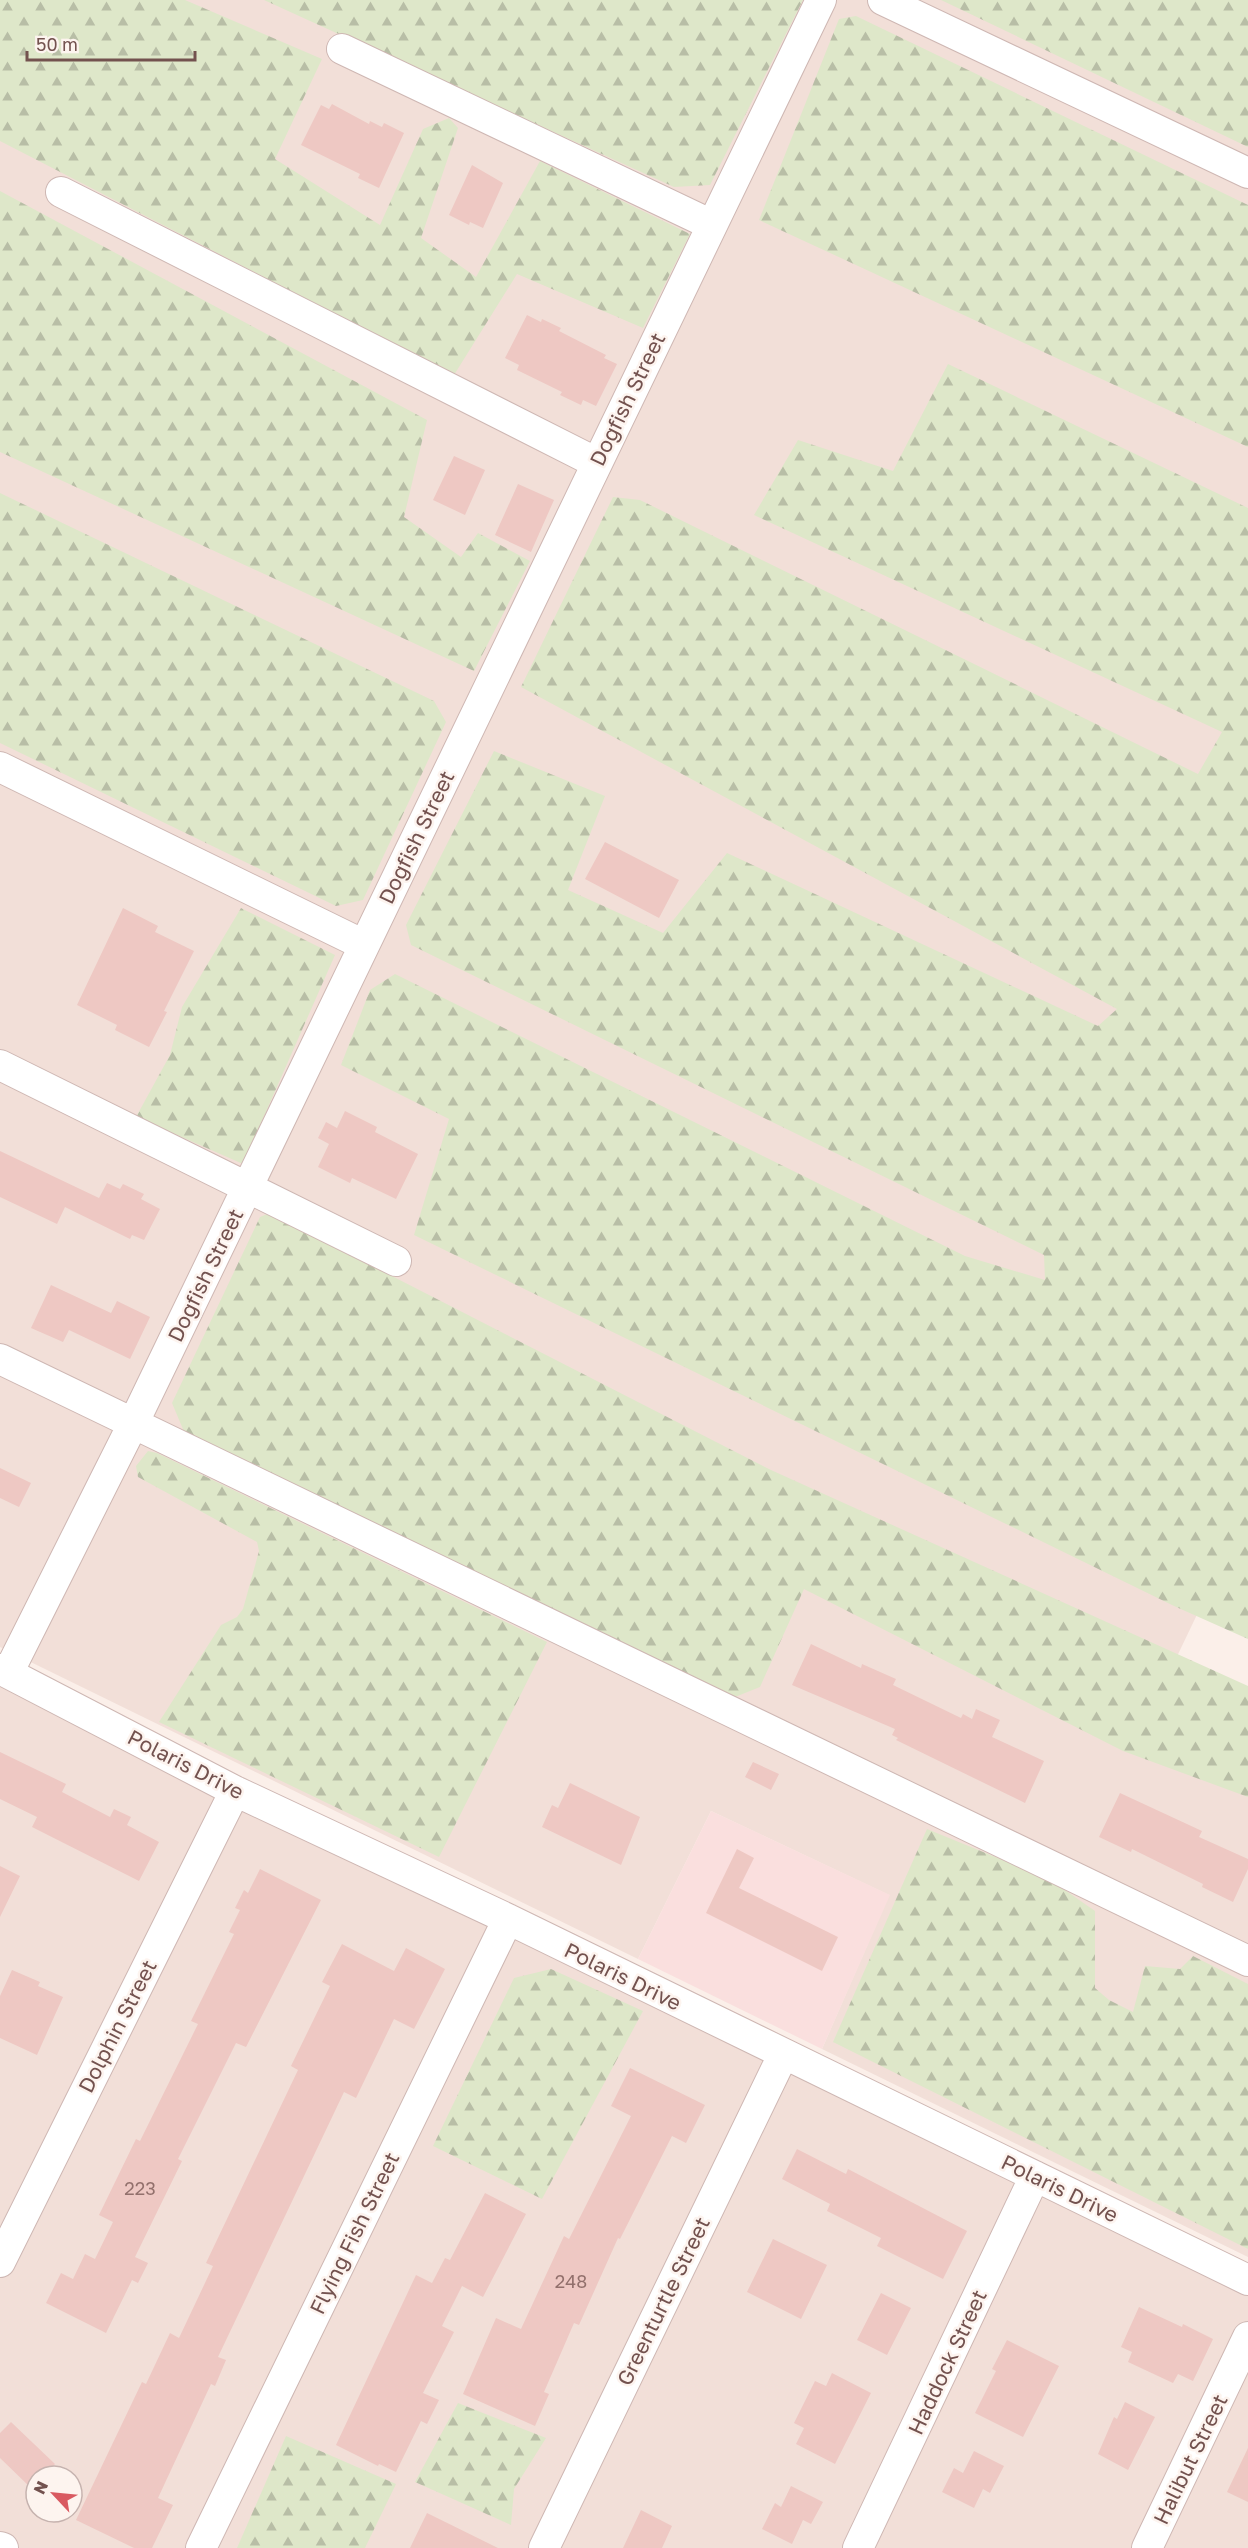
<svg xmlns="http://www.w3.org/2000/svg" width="1248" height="2548" viewBox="0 0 1248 2548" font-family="'Golos Text',sans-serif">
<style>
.residential{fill:#f2dfd8;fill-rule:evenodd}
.commercial{fill:#fadfde}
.forest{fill:url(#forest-firs)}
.building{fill:#eec8c3}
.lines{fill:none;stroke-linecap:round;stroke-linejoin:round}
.minor-casing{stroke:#ceb7b3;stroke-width:32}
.minor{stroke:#fff;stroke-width:30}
.labels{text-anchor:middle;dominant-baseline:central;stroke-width:5;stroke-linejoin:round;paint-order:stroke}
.number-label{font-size:18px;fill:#92706c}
.street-label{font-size:21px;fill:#73524f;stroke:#fdf4ef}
</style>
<defs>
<pattern id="forest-firs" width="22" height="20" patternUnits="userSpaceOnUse" patternTransform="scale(1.5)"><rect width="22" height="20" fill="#dee7c9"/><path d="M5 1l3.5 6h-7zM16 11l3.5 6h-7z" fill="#b8bea6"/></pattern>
</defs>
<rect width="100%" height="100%" fill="#fbefe9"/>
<path class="residential" d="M0 0H1023L1248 119V1508L1170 1671 1248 1709V2257L822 2049 889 1895 711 1811 638 1959 0 1647Z
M0 1669 1248 2280V2548H0ZM36 2476H72V2512H36Z"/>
<path class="commercial" d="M711 1811 890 1895 822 2049 638 1959Z"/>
<path class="forest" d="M0 0H185L322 59 275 159 380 225 423 129 449 118 458 128 421 238 476 277 540 161 690 234 643 328 517 274 454 375 0 141Z
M264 0H803L710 185 674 187Z
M941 0H1248V147Z
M856 16 1248 205V447L759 220 839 19Z
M0 191 427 420 404 517 461 557 478 533 530 561 474 671 0 452Z
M948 364 1248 508V1639L1174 1606 414 1235 449 1119 341 1065 370 990 395 974 965 1256 1045 1280 1044 1255 411 945 406 925 494 751 605 796 568 890 663 933 727 853 1098 1026 1117 1009 521 687 613 497 640 500 1198 774 1222 732 754 515 798 440 893 471Z
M0 493 434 701 446 722 363 900 336 906 0 743Z
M241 908 335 955 243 1164 136 1117 170 1055 182 1007Z
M279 1209 390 1275 771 1470 1248 1686V1797L1123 1751 804 1589 760 1687 735 1697 185 1434 172 1403 260 1217Z
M148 1451 157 1453 547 1642 439 1857 159 1722 221 1625 237 1617 243 1609 259 1551 257 1542 138 1477 136 1466Z
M927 1829 1049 1879 1095 1911V1988L1109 2000 1133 2012 1145 1966 1180 1969 1193 1956 1248 1984V2249L833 2042Z
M551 1969 643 2011 542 2199 433 2146 514 1978Z
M458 2403 546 2438 514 2489 511 2525 415 2482Z
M286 2436 396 2484 365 2548H237Z"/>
<path class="building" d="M332 104 369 124 370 121 382 127 384 123 404 133 379 188 358 178 360 174 301 145 321 105 329 109Z
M472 165 503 183 483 228 470 222 469 225 449 215Z
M527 315 541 322 542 319 561 328 559 331 606 355 604 358 617 364 596 406 583 400 581 405 560 395 562 392 517 370 519 365 505 358Z
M454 456 485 470 465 515 433 500Z
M518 484 554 500 531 552 495 535Z
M605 842 679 880 659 918 585 879Z
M123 908 158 926 155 932 194 951 164 1011 167 1012 149 1047 115 1030 117 1025 77 1005Z
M345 1111 377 1127 375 1132 418 1154 396 1199 352 1178 350 1183 318 1167 329 1144 318 1138 326 1122 337 1128Z
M0 1151 99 1198 107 1183 120 1189 123 1184 144 1194 141 1199 160 1209 144 1240 132 1235 130 1239 65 1207 57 1224 0 1197Z
M51 1285 111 1313 117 1301 150 1317 130 1359 69 1330 63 1342 31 1328Z
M0 1468 31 1483 19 1507 0 1498Z
M811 1644 861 1668 862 1664 896 1679 893 1685 961 1718 963 1714 972 1719 976 1709 1000 1720 992 1737 1044 1761 1025 1803 896 1740 898 1738 892 1735 895 1729 792 1685Z
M0 1752 66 1784 62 1792 110 1817 114 1809 131 1817 127 1825 159 1842 139 1881 32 1827 37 1817 0 1799Z
M753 1762 779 1774 771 1790 745 1777Z
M570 1783 640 1817 621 1865 542 1827 552 1805 558 1808Z
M1120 1793 1202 1831 1199 1837 1248 1859V1869L1233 1902 1202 1887 1203 1884 1132 1849 1131 1852 1099 1837Z
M737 1849 754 1858 739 1888 838 1937 822 1971 706 1913Z
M0 1866 20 1876 0 1917Z
M260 1869 321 1900 246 2047 236 2043 178 2159 182 2161 135 2257 148 2263 138 2283 132 2280 106 2333 46 2303 61 2273 73 2279 85 2254 95 2259 113 2222 99 2215 136 2139 140 2141 198 2024 191 2021 234 1934 229 1932 240 1910 235 1908 244 1890 248 1893Z
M342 1944 394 1971 406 1948 445 1969 414 2029 394 2019 356 2098 344 2092 218 2357 226 2360 215 2386 211 2384 158 2498 173 2505 152 2548H134L76 2520 142 2382 146 2384 170 2333 179 2338 213 2266 206 2263 298 2070 291 2066 330 1986 322 1982Z
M12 1970 40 1982 38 1986 63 1997 37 2055 0 2038V1996Z
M630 2068 705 2105 686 2143 672 2136 620 2239 618 2238 579 2325 574 2323 544 2392 549 2394 535 2426 463 2394 496 2318 521 2329 564 2236 569 2239 631 2116 611 2106Z
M797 2149 846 2174 848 2169 967 2231 943 2279 877 2246 881 2238 827 2211 830 2204 782 2179Z
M485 2193 526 2214 483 2297 462 2286 442 2326 454 2332 423 2393 439 2400 427 2424 421 2421 396 2472 379 2464 378 2466 336 2445 416 2275 432 2283 445 2258 450 2260Z
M773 2239 827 2265 801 2319 747 2292Z
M881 2293 911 2308 887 2355 857 2340Z
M1139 2307 1182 2327 1183 2324 1213 2339 1193 2381 1178 2374 1173 2383 1128 2362 1132 2352 1121 2347Z
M1007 2340 1059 2366 1023 2437 975 2413 996 2371 992 2369Z
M832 2373 871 2393 835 2464 796 2444 804 2428 794 2423 815 2381 826 2386Z
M1125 2402 1155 2417 1128 2470 1098 2454 1114 2417 1117 2419Z
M11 2422 55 2464 44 2476H36V2485L32 2489 0 2458V2433Z
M1248 2448V2502L1227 2492Z
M974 2451 1004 2466 990 2493 983 2489 974 2508 942 2492 954 2468 963 2473Z
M791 2486 823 2502 811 2524 803 2520 792 2544 762 2529 775 2503 781 2507Z
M641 2510 672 2526 662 2548H623Z
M427 2513 498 2548H410Z"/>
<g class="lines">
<defs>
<path id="minor" d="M883 0 1248 173
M342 49 712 225
M61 192 597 463
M0 767 364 945
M0 1065 396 1261
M0 1359 1248 1961
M0 1669 235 1791 508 1919 1248 2280
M8 1673 134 1422 821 0
M0 2262 235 1791
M0 2547 3 2548
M201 2548 508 1919
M544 2548 783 2055
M858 2548 1035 2176
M1147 2548 1248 2337"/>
</defs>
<use href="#minor" class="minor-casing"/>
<use href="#minor" class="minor"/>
</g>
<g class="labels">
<g class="number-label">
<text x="140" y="2188">223</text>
<text x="571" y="2281">248</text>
</g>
<g class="street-label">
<text transform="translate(627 399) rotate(-64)">Dogfish Street</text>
<text transform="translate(416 837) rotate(-64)">Dogfish Street</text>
<text transform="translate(205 1275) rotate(-64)">Dogfish Street</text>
<text transform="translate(186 1764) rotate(27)">Polaris Drive</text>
<text transform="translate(623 1976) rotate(26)">Polaris Drive</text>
<text transform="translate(117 2026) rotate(-63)">Dolphin Street</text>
<text transform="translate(1060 2188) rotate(26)">Polaris Drive</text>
<text transform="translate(354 2233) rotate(-64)">Flying Fish Street</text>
<text transform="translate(663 2301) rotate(-64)">Greenturtle Street</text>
<text transform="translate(947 2362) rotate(-65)">Haddock Street</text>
<text transform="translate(1190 2459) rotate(-64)">Halibut Street</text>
</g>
</g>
<g transform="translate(54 2494) rotate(296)"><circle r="28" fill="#fdf4ef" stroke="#c6b3af" stroke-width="1.5"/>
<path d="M0-4.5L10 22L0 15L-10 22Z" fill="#d95a61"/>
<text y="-9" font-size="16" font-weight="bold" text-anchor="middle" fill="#73524f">N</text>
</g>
<path d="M27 51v9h168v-9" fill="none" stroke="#73524f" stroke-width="3"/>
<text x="36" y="51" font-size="18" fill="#73524f" stroke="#fdf4ef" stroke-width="4.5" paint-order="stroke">50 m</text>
</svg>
